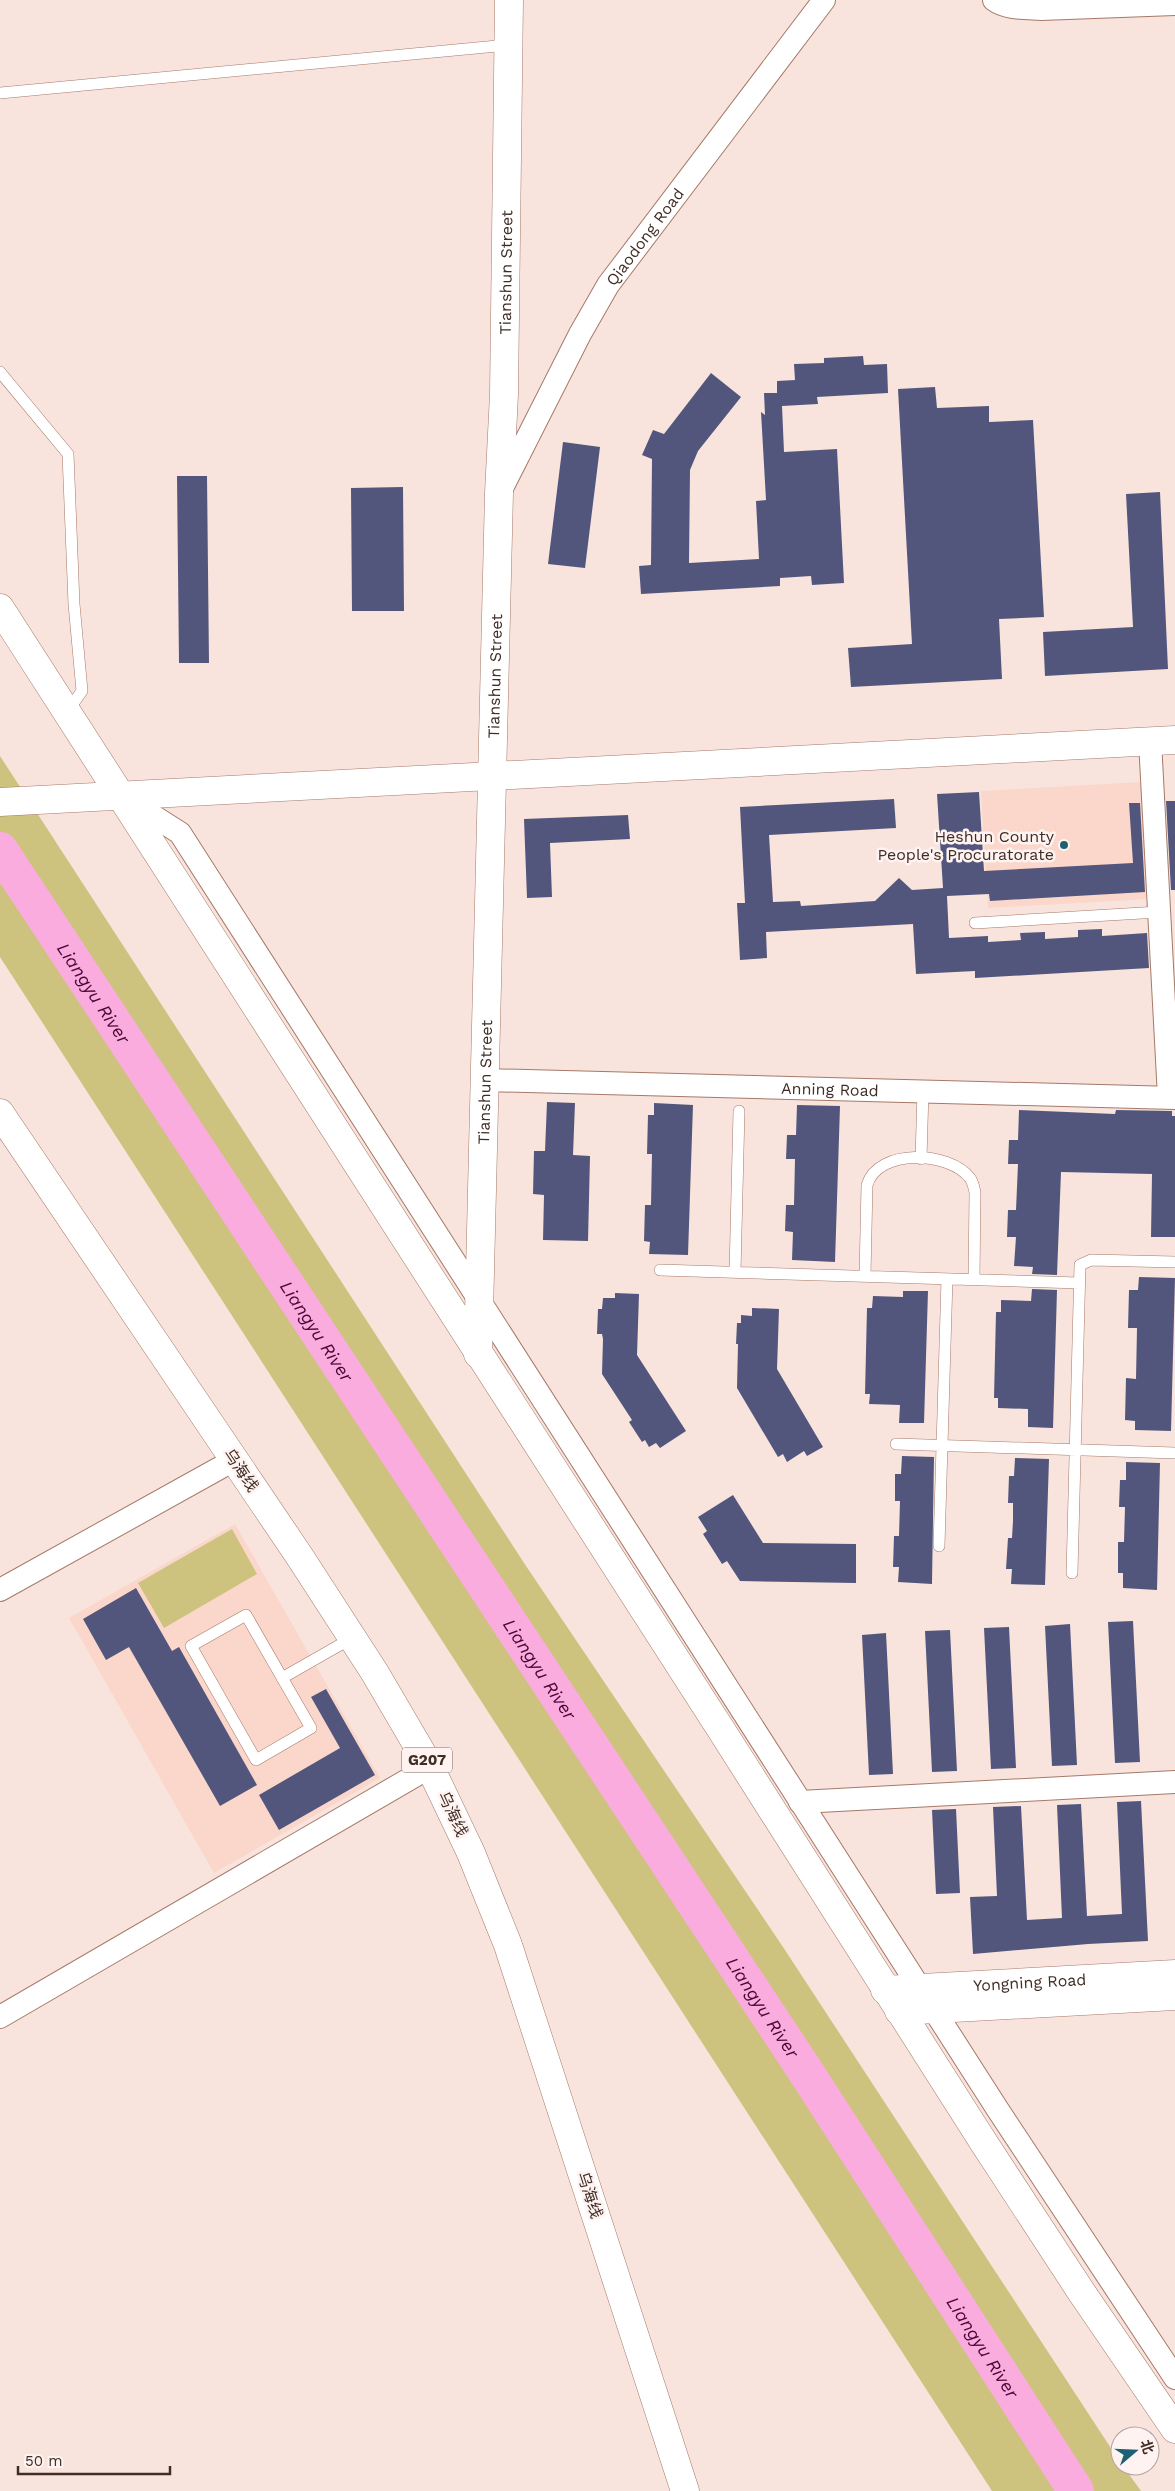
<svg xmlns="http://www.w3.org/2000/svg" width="1175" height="2491" viewBox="0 0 1175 2491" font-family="'Work Sans','Noto Sans SC',sans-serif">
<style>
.built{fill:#fad7ca}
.green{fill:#cec37e}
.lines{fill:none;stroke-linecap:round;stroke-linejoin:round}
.river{stroke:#faacdf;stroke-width:36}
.building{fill:#53567c}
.lane-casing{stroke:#a67968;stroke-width:12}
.street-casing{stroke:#a67968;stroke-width:24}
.secondary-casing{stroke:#a67968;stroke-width:29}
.highway-casing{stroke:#a67968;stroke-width:29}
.lane{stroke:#fff;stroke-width:11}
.street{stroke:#fff;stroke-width:22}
.secondary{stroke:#fff;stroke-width:28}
.highway{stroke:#fff;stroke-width:28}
.poi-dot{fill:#1e6174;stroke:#fef3f0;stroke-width:2}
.labels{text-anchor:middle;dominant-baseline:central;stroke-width:5;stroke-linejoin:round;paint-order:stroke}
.shield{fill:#fef3f0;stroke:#796863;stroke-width:1}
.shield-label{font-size:15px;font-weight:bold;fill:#402d26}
.street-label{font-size:16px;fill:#402d26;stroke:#fef3f0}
.poi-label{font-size:16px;fill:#402d26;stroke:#fef3f0;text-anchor:end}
.water-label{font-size:18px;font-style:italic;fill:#4a0639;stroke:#fef3f0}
</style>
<rect width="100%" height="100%" fill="#f8e4dc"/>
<path class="built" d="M1141 782 1148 899 988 908 981 791Z
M235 1524 380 1778 214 1873 69 1618Z"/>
<path class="green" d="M0 756 526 1566 783 1947 1120 2462V2466H1123L1141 2491H992L0 957Z
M232 1529 257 1574 164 1628 138 1583Z"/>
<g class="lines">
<path class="river" id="s1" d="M0 850 806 2072 1076 2491"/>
</g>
<path class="building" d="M863 356 864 365 887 364 888 393 817 397 818 404 782 406 784 452 837 449 844 583 812 585 811 576 780 578V586L641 594 639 566 651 565 652 459 642 455 653 430 664 434 711 373 741 397 698 451 690 470 689 563 759 559 756 501 766 500 761 412 765 415 764 393H777V381L795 380 794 364 824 363V358Z
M935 387 937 408 989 406V422L1033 420 1044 617 999 619 1002 679 851 687 848 648 912 644 898 389Z
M563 442 600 447 585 568 548 564Z
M177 476H207L209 663H179Z
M403 487 404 611H352L351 488Z
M1160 492 1168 669 1045 676 1043 632 1133 627 1126 494Z
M979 792 984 871 1133 863 1129 803H1140L1145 892 990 901 989 894 947 896 949 938 988 936V942L1021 940 1020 933 1045 932V939L1078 937V930L1102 929V936L1147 933 1149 968 975 978V971L916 974 913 924 766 932 767 958 740 960 737 903H745L740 807 894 799 896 828 769 835 773 902 800 901 801 906 875 901 899 878 912 890 943 888 937 794Z
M1166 801H1175V890H1171Z
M628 815 630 839 550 843 552 897 527 898 524 819Z
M547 1102 575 1103 573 1155 590 1156 588 1241 543 1240 544 1195 533 1194 534 1151H545Z
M654 1103 693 1105 688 1255 649 1254 650 1242 644 1241 645 1205H651L652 1154H647L648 1115H654Z
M797 1105 840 1106 835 1262 792 1260 793 1232 785 1231 786 1205H794L795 1159H786L787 1135H796Z
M1019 1110 1115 1114 1116 1110 1172 1111V1116H1175V1237H1151L1152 1174 1061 1172 1057 1275 1032 1274 1033 1267 1014 1266 1016 1237H1007L1008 1210H1016L1018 1164H1008L1009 1140H1018Z
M1139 1277 1175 1278 1171 1431 1135 1430V1421L1125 1420 1126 1378 1136 1379 1137 1328H1128L1129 1290H1138Z
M1032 1289 1057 1290 1053 1428 1028 1427V1409L998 1408V1398H994L996 1312H1001V1300L1031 1301Z
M903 1291H928L924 1423H899L900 1405 869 1404 870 1394H865L867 1308H872L873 1296 903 1297Z
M615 1293 639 1294 637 1355 686 1431 660 1448 656 1443 649 1447 645 1440 642 1442 629 1422 632 1420 602 1374 603 1339 602 1334H597L598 1309H602L603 1298H615Z
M752 1308 779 1309 777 1369 823 1447 807 1456 804 1451 787 1462 783 1454 778 1457 737 1388 738 1344H736L737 1323H741V1315L752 1316Z
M902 1456 934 1457 932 1584 898 1582 899 1567H893L894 1536H899L900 1501H895V1474H901Z
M1015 1458 1049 1459 1045 1585 1011 1584 1012 1569H1006L1008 1538H1012L1013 1521V1503H1008L1009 1476H1014Z
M1126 1462 1160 1463 1157 1590 1123 1588V1573H1118V1542H1124L1125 1507H1119L1120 1480H1126Z
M733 1495 763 1543 856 1544V1583L740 1581 727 1561 722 1564 703 1534 707 1531 698 1517Z
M136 1588 172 1651 179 1647 257 1785 220 1806 129 1647 106 1660 83 1619Z
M1133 1621 1140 1762 1115 1763 1108 1622Z
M1070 1624 1077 1765 1052 1766 1045 1626Z
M1009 1627 1016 1768 991 1769 984 1628Z
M950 1630 957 1771 932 1772 925 1631Z
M886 1633 893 1774 869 1775 862 1635Z
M326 1689 375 1775 279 1830 259 1795 340 1748 311 1697Z
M1141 1801 1148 1941 1088 1944 973 1954 970 1897 997 1896 993 1807 1021 1806 1027 1920 1062 1918 1057 1805 1081 1804 1087 1916 1122 1914 1117 1802Z
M956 1809 960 1893 936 1894 932 1810Z"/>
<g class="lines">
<defs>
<path id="lane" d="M0 93 508 45
M0 372 68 454 74 604 82 691 67 712
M975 923 1159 912
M921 1159 923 1091
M660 1270 1079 1283
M735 1272 739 1111
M865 1276 867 1185C878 1148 949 1151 970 1178 973 1182 974 1188 975 1192L974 1280
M896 1444 1175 1453
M939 1546 947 1279
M1072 1573 1080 1265 1091 1260 1175 1262
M246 1615 311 1728 256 1760 191 1646Z
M282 1678 352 1638"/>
<g id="street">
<path d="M994 0C1006 9 1026 8 1041 9L1175 4"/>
<path id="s2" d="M501 490 580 334 608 285 824 0"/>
<path d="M1150 741 1169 1097"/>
<path d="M122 796 180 833 998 2110 1175 2378"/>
<path id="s3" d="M485 1080 1175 1098"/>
<path d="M0 1590 234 1460"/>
<path d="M800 1802 1175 1782"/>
<path d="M0 2017 430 1767"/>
</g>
<g id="secondary">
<path d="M0 608 720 1728 984 2143 1080 2290 1175 2429"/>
<path d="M0 802 1175 740"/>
<path id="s4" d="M478 1354 499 493 504 394 509 0"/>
<path id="s5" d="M885 1990 1175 1974"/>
<path d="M899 2011 1175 1996"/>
</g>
<path id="highway" d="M0 1113 300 1557 375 1673 430 1767 471 1853 508 1945 685 2491"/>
</defs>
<use href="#lane" class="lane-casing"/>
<use href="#street" class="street-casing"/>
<use href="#secondary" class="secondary-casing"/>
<use href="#highway" class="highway-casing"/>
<use href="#lane" class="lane"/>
<use href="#street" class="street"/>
<use href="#secondary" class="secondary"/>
<use href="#highway" class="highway"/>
</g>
<circle class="poi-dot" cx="1064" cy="845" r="5"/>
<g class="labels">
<rect class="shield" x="402" y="1747.5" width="50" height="25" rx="4"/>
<g class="shield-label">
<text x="427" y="1760">G207</text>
</g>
<g class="street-label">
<text stroke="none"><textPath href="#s2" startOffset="292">Qiaodong Road</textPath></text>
<text stroke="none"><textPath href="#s4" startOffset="1082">Tianshun Street</textPath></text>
<text stroke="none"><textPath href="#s4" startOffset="678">Tianshun Street</textPath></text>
<text stroke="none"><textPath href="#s4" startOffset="272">Tianshun Street</textPath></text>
<text stroke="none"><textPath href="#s3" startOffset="345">Anning Road</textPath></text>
<text transform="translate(241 1470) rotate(56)">乌海线</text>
<text transform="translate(453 1814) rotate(65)">乌海线</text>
<text stroke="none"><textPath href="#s5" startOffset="145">Yongning Road</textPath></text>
<text transform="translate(590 2195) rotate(72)">乌海线</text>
</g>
<g class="poi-label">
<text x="1054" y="836">Heshun County<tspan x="1054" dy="18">People's Procuratorate</tspan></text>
</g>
<g class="water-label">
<text stroke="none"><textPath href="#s1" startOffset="171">Liangyu River</textPath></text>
<text stroke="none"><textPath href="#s1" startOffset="576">Liangyu River</textPath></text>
<text stroke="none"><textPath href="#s1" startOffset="981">Liangyu River</textPath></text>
<text stroke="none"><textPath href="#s1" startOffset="1386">Liangyu River</textPath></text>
<text stroke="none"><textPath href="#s1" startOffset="1791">Liangyu River</textPath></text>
</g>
</g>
<g transform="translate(1135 2451) rotate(71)"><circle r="24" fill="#fef3f0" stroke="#b2a49f"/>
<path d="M0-4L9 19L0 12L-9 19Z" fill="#1e6174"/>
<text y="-8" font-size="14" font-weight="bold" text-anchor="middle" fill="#402d26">北</text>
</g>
<path d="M18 2466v8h152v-8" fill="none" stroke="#402d26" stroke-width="2.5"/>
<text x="25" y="2466" font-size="15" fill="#402d26" stroke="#fef3f0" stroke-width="4" paint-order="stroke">50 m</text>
</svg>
